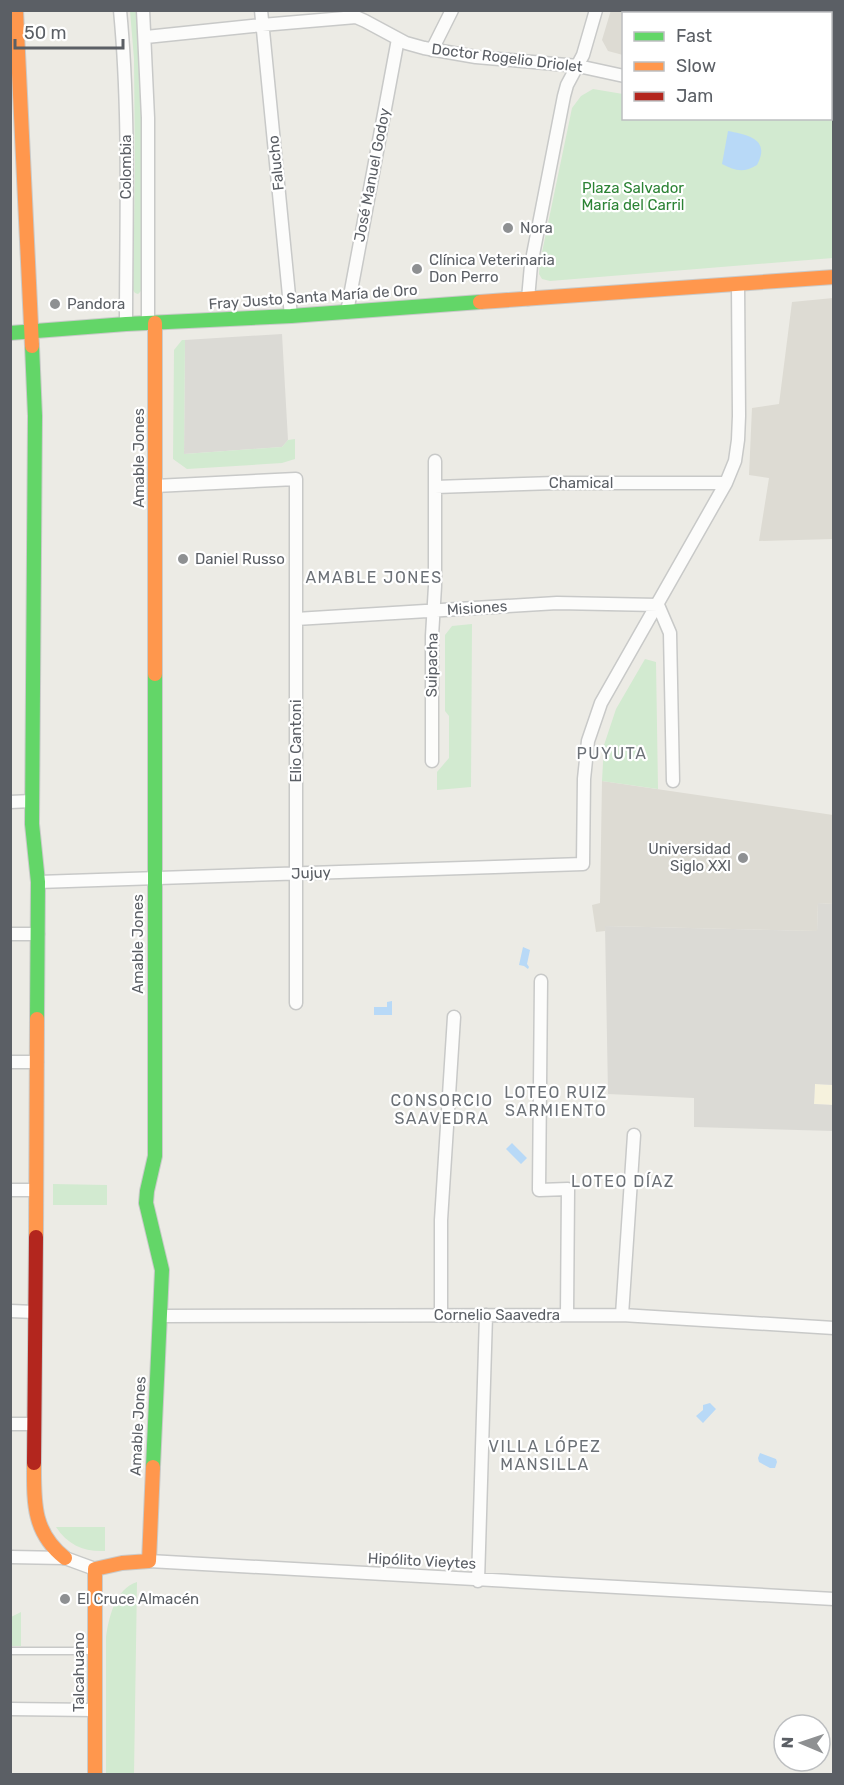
<svg xmlns="http://www.w3.org/2000/svg" width="844" height="1785" viewBox="0 0 844 1785" font-family="Rubik,sans-serif">
<style>
.commercial{fill:#f6f2dd}
.industrial{fill:#dbdad5}
.education{fill:#dddbd3}
.green{fill:#d2ead0}
.water{fill:#b8d9f7}
.lines{fill:none;stroke-linecap:round;stroke-linejoin:round}
.lane-casing{stroke:#c8c9c8;stroke-width:9}
.street-casing{stroke:#c8c9c8;stroke-width:15}
.fast-casing{stroke:#c9cac9;stroke-width:16}
.slow-casing{stroke:#c9cac9;stroke-width:16}
.jam-casing{stroke:#c9cac9;stroke-width:16}
.lane{stroke:#fcfcfb;stroke-width:6}
.street{stroke:#fcfcfb;stroke-width:12}
.fast{stroke:#63d668;stroke-width:14}
.slow{stroke:#ff974d;stroke-width:14}
.jam{stroke:#b3261e;stroke-width:14}
.poi-dot{fill:#8e9092;stroke:#fff;stroke-width:2}
.labels{text-anchor:middle;dominant-baseline:central;stroke-width:4.5;stroke-linejoin:round;paint-order:stroke}
.street-label{font-size:15px;fill:#5b5f65;stroke:#fff}
.park-label{font-size:15px;fill:#2c8335;stroke:#fff}
.poi-label{font-size:15px;fill:#5b5f65;stroke:#fff;text-anchor:start}
.neighbourhood-label{font-size:16px;letter-spacing:1.5px;fill:#6c7177;stroke:#fff}
</style>
<rect width="100%" height="100%" fill="#ecebe5"/>
<path class="commercial" d="M815 1084 833 1085V1105L814 1104Z"/>
<path class="industrial" d="M282 334 288 440 282 447 184 454 185 340Z
M818 903 833 904V1085L815 1084 814 1104 833 1105V1131L694 1127V1098L608 1094 605 926 817 931Z"/>
<path class="education" d="M611 10H764V11L763 14H624L623 55 608 51 602 40Z
M833 298V539L759 541 769 478 749 475 752 408 779 404 792 302Z
M602 781 833 815V904L818 903 817 931 605 926V931L596 932 592 905 600 903Z"/>
<path class="green" d="M130 11H138C145 104 142 197 141 291L138 294 135 293 133 290 135 170 134 59Z
M593 89 623 94 624 118H830L831 116H833V258L550 281 542 279 539 274 540 262 572 108 581 96Z
M182 340H185L184 454 282 447 288 440 295 439V459L282 463 187 469 173 459 174 350Z
M472 624 471 787 437 790V772L449 758V716L445 711V635L452 626Z
M645 659 656 662 658 789 602 781 604 745 616 709Z
M53 1184 107 1185V1205H53Z
M56 1527H105V1551C84 1552 68 1545 56 1527Z
M137 1582 134 1774H106V1637C109 1617 115 1589 137 1582Z
M21 1612V1646H11V1617Z"/>
<path class="water" d="M728 131C748 135 771 139 757 165 744 173 735 171 722 164Z
M523 947 530 950 527 964 529 967 528 969 524 966 519 965Z
M392 1001V1015H374V1007H387V1002Z
M512 1143 527 1158 521 1164 506 1149Z
M710 1403 716 1409 703 1423 696 1416 703 1410V1405Z
M760 1453 776 1459 777 1462 775 1468H770L759 1462 758 1458Z"/>
<g class="lines">
<defs>
<path id="lane" d="M10 1651H94"/>
<path id="street" d="M120 10C130 114 126 220 126 324
M143 10 148 118V323
M261 10 291 316
M784 14 785 10
M146 37 262 25 356 17 365 21 406 43 424 48 476 57 578 66 624 76
M432 50 452 10
M830 99H834
M528 299 531 265 564 96 567 85 583 55 596 10
M347 312 398 39
M155 486 296 479V1003
M435 487 555 483H726
M296 619 557 603 658 605 670 633 673 781
M432 761V636L435 586V461
M10 802 32 801
M38 882 583 864 584 779 588 741 601 703 726 483 735 461 738 440 739 416 738 284
M10 934H38
M541 981 539 1190 568 1189 567 1315
M10 1062H37
M10 1190H36
M10 1311 35 1312
M441 1315V1220L454 1017
M622 1315 634 1135
M160 1316 622 1315 834 1328
M10 1424H34
M10 1557 65 1558 95 1569
M149 1561 834 1599
M478 1581 486 1315
M10 1709 95 1710"/>
<path id="fast" d="M10 333 126 324 291 316 480 302
M32 346 35 416 32 824 38 882 37 1019
M153 1467 162 1270 146 1203 147 1191 155 1156V674"/>
<path id="slow" d="M16 10 32 346
M480 302 834 277
M155 323V674
M36 1237 37 1019
M34 1463C34 1501 32 1532 65 1558
M95 1774V1569L122 1563 149 1561 153 1467"/>
<path id="jam" d="M34 1463 36 1237"/>
</defs>
<use href="#lane" class="lane-casing"/>
<use href="#street" class="street-casing"/>
<use href="#fast" class="fast-casing"/>
<use href="#slow" class="slow-casing"/>
<use href="#jam" class="jam-casing"/>
<use href="#lane" class="lane"/>
<use href="#street" class="street"/>
<use href="#fast" class="fast"/>
<use href="#slow" class="slow"/>
<use href="#jam" class="jam"/>
</g>
<g class="poi-dot">
<circle cx="508" cy="228" r="6"/>
<circle cx="417" cy="269" r="6"/>
<circle cx="55" cy="304" r="6"/>
<circle cx="183" cy="559" r="6"/>
<circle cx="743" cy="858" r="6"/>
<circle cx="65" cy="1599" r="6"/>
</g>
<g class="labels">
<g class="street-label">
<text transform="translate(507 58) rotate(7)">Doctor Rogelio Driolet</text>
<text transform="translate(276 163) rotate(-96)">Falucho</text>
<text transform="translate(126 167) rotate(-90)">Colombia</text>
<text transform="translate(372 175) rotate(-79)">José Manuel Godoy</text>
<text transform="translate(313 297) rotate(-4)">Fray Justo Santa María de Oro</text>
<text transform="translate(139 458) rotate(-90)">Amable Jones</text>
<text x="581" y="483">Chamical</text>
<text transform="translate(477 608) rotate(-4)">Misiones</text>
<text transform="translate(432 665) rotate(-89)">Suipacha</text>
<text transform="translate(296 741) rotate(-90)">Elio Cantoni</text>
<text transform="translate(311 873) rotate(-2)">Jujuy</text>
<text transform="translate(138 944) rotate(-90)">Amable Jones</text>
<text x="497" y="1315">Cornelio Saavedra</text>
<text transform="translate(138 1426) rotate(-87)">Amable Jones</text>
<text transform="translate(422 1561) rotate(3)">Hipólito Vieytes</text>
<text transform="translate(79 1672) rotate(-90)">Talcahuano</text>
</g>
<g class="park-label">
<text x="633" y="188">Plaza Salvador<tspan x="633" dy="17">María del Carril</tspan></text>
</g>
<g class="poi-label">
<text x="520" y="228">Nora</text>
<text x="429" y="260">Clínica Veterinaria<tspan x="429" dy="17">Don Perro</tspan></text>
<text x="67" y="304">Pandora</text>
<text x="195" y="559">Daniel Russo</text>
<text x="731" y="849" text-anchor="end">Universidad<tspan x="731" dy="17">Siglo XXI</tspan></text>
<text x="77" y="1599">El Cruce Almacén</text>
</g>
<g class="neighbourhood-label">
<text x="374" y="577">AMABLE JONES</text>
<text x="612" y="753">PUYUTA</text>
<text x="556" y="1092">LOTEO RUIZ<tspan x="556" dy="18">SARMIENTO</tspan></text>
<text x="442" y="1100">CONSORCIO<tspan x="442" dy="18">SAAVEDRA</tspan></text>
<text x="623" y="1181">LOTEO DÍAZ</text>
<text x="545" y="1446">VILLA LÓPEZ<tspan x="545" dy="18">MANSILLA</tspan></text>
</g>
</g>
<rect width="844" height="1785" fill="none" stroke="#5b5f65" stroke-width="24"/>
<rect x="622" y="12" width="210" height="108" fill="#ffffff" stroke="#bdbfc1" stroke-width="1.5"/>
<rect x="634" y="32" width="30" height="9" fill="#63d668" stroke="#bdbfc1" stroke-width="1.5"/>
<text x="676" y="42" font-size="18" fill="#5b5f65">Fast</text>
<rect x="634" y="62" width="30" height="9" fill="#ff974d" stroke="#bdbfc1" stroke-width="1.5"/>
<text x="676" y="72" font-size="18" fill="#5b5f65">Slow</text>
<rect x="634" y="92" width="30" height="9" fill="#b3261e" stroke="#bdbfc1" stroke-width="1.5"/>
<text x="676" y="102" font-size="18" fill="#5b5f65">Jam</text>
<g transform="translate(802 1743) rotate(272)"><circle r="28" fill="#ffffff" stroke="#bdbfc1" stroke-width="1.5"/>
<path d="M0-4.5L10 22L0 15L-10 22Z" fill="#8e9092"/>
<text y="-9" font-size="16" font-weight="bold" text-anchor="middle" fill="#5b5f65">N</text>
</g>
<path d="M15 39v9h108v-9" fill="none" stroke="#5b5f65" stroke-width="3"/>
<text x="24" y="39" font-size="18" fill="#5b5f65" stroke="#ffffff" stroke-width="4.5" paint-order="stroke">50 m</text>
</svg>
